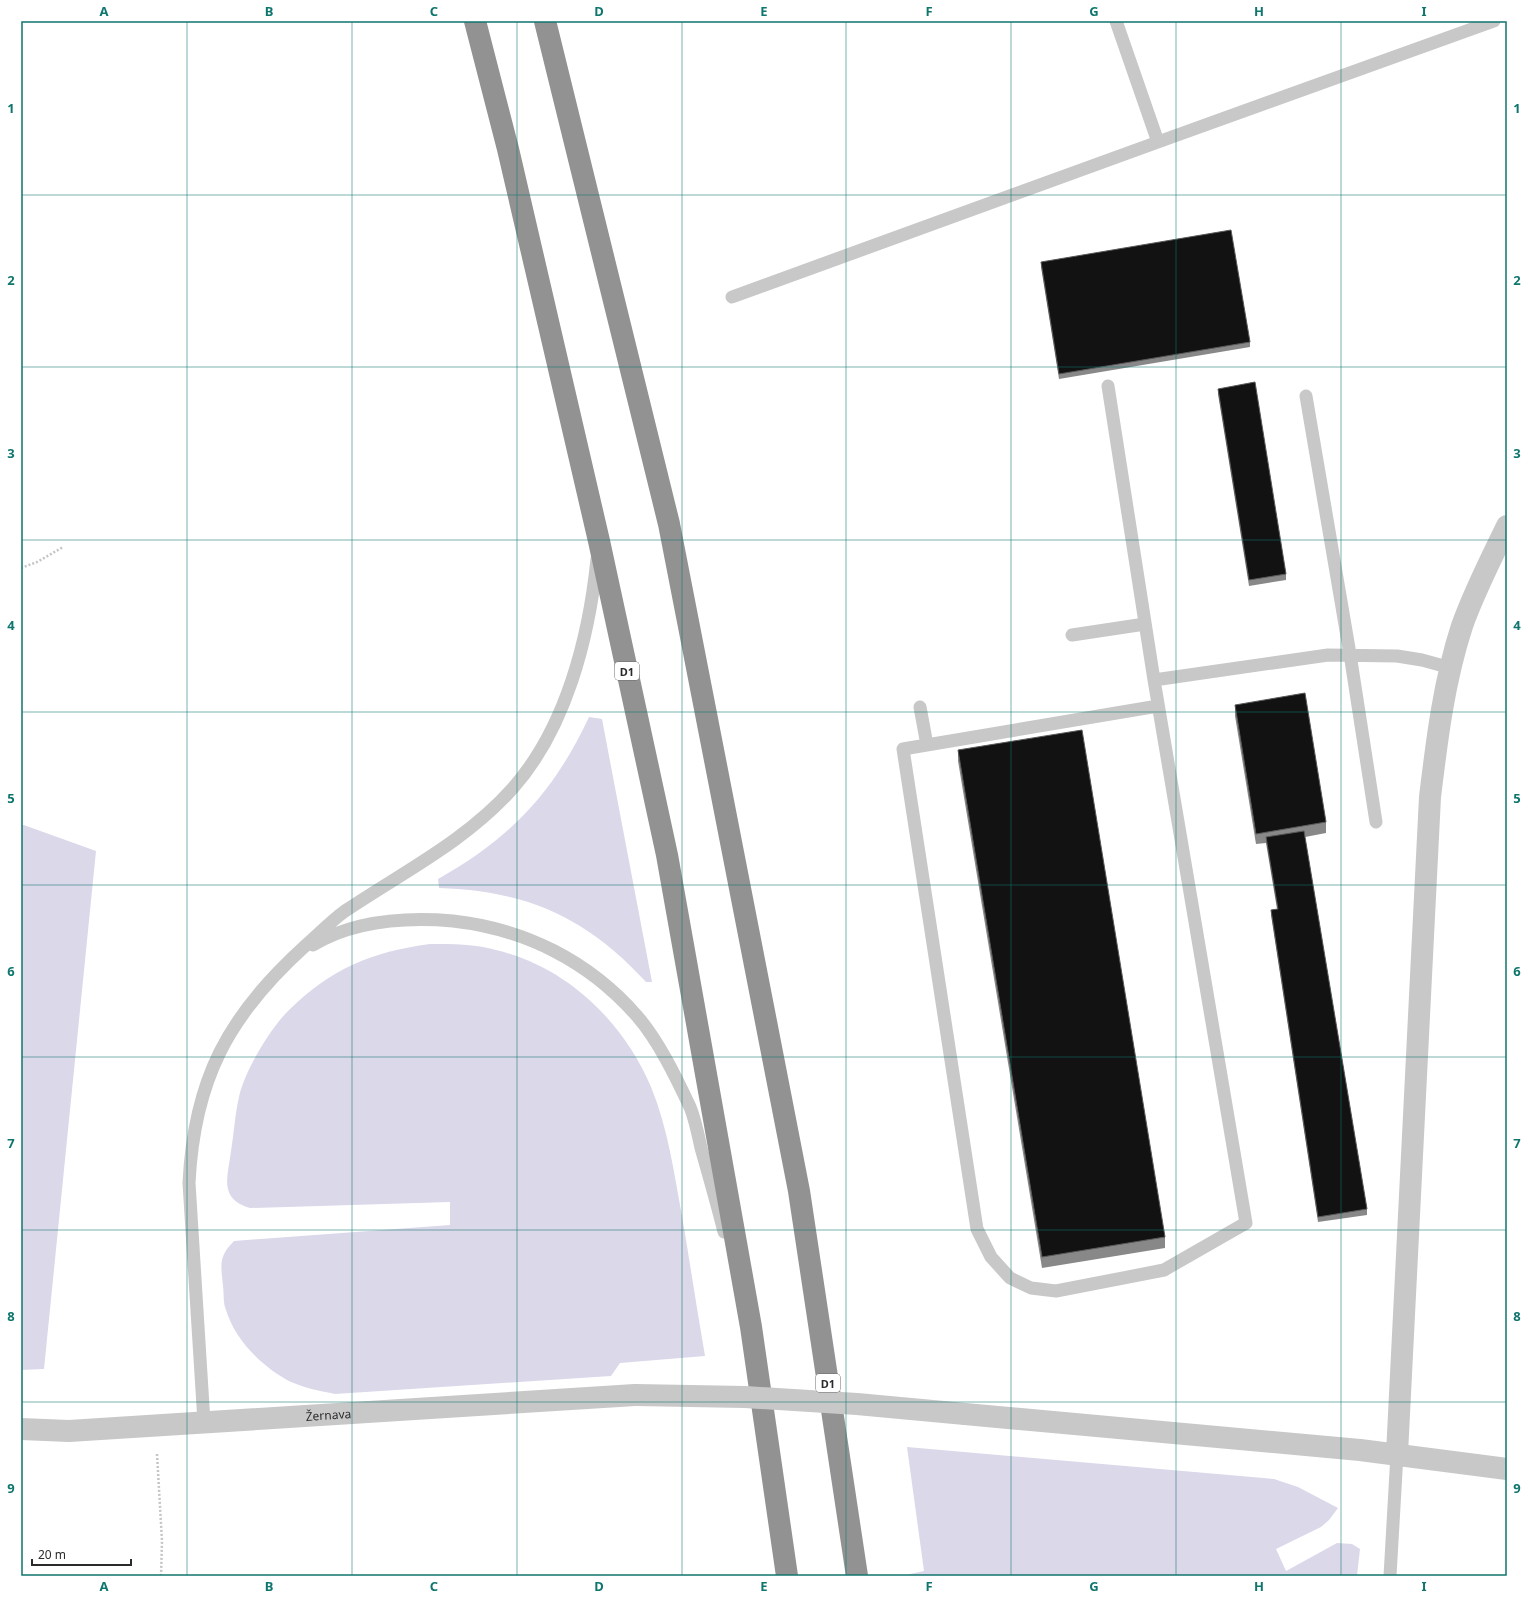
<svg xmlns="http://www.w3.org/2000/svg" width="1528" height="1597" viewBox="0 0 1528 1597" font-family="'Noto Sans',sans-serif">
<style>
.green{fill:#dbd8ea}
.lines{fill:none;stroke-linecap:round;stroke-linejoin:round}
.path{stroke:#c5c5c5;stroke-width:2.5;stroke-dasharray:2 2;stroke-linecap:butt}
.service{stroke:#c8c8c8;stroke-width:13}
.minor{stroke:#c8c8c8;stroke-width:22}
.motorway{stroke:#929292;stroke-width:22}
.minor-bridge{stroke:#c8c8c8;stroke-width:22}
.wall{fill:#888}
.building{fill:#121212;stroke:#595959}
.grid{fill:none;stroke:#0f766e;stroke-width:1;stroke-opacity:0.55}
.labels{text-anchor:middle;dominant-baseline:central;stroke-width:4;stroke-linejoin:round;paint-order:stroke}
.shield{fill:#fff;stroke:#6b6b6b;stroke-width:1}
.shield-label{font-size:11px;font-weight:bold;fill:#2b2b2b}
.street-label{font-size:12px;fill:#2b2b2b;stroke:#fff}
.neatline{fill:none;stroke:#0f766e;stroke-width:1.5}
.grid-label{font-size:13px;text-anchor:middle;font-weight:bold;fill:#0f766e}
</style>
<rect width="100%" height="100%" fill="#fff"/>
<path class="green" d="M589 717 602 719 652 982H646C586 917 527 891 439 888L438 879C511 838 554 792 589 717Z
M21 824 96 851 44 1369 21 1370Z
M430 944C453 944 475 944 496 950 567 967 623 1021 651 1087 668 1128 674 1173 682 1216 690 1263 697 1310 705 1356L620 1363 611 1376 335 1394C320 1391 305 1388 291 1382 263 1368 235 1340 226 1310 223 1303 224 1294 223 1286 221 1265 218 1257 234 1241L450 1225V1202L250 1208C218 1199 228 1176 231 1151 234 1133 235 1114 239 1097 244 1072 270 1029 288 1011 332 968 371 952 430 944Z
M907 1447 1274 1479 1298 1487 1338 1508 1329 1520 1321 1527 1276 1549 1286 1571 1337 1543 1352 1544 1360 1549 1357 1576H901L924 1571Z"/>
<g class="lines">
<path class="path" d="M21 568 37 562 63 547
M157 1454 162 1541 161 1576"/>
<path class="service" d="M1158 142 1494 21
M732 297 1158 142 1116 21
M1108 386 1154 680 1246 1223 1164 1270 1056 1291 1031 1288 1010 1278 991 1257 977 1229 903 749 1158 706
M1306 396 1350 654 1376 822
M1072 635 1145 624
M1154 680 1328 655 1397 656 1422 660 1451 668
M920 707 927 745
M313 945C355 920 406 917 453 921 525 929 589 961 637 1016 658 1040 676 1077 690 1107 695 1119 698 1134 701 1148 709 1176 717 1204 724 1232
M204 1422 189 1183C194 1080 228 1016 304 947 318 935 331 921 345 911 403 872 466 841 513 788 566 728 589 638 597 559
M1390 1576 1397 1454"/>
<g class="minor">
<path d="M965 1414 1360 1450 1507 1469"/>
<path id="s1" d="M21 1429 69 1431 635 1395"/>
<path d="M1397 1454 1430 797C1437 739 1444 681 1462 626 1474 592 1491 559 1507 526"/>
</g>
<path class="motorway" d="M475 21 508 149 599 541 667 855 751 1327 787 1576
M545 21 669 524 799 1191 857 1576"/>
<path class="minor-bridge" d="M635 1395 745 1397 857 1404 965 1414"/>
</g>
<path class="wall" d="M1041 262 1250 342V347L1059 379 1041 267Z
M1218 389 1286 574V580L1249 586 1218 394Z
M1235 705 1326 822V833L1305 837 1367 1209V1215L1318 1222 1271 915V910L1277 909 1266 843 1256 844 1235 716Z
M958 750 1165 1237V1248L1042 1268 958 761Z"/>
<path class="building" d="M1231 230 1250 342 1059 374 1041 262Z
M1255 382 1286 574 1249 580 1218 389Z
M1305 693 1326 822 1256 834 1235 705Z
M1082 730 1165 1237 1042 1257 958 750Z
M1304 831 1367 1209 1318 1217 1271 910 1278 909 1266 837Z"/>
<path class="grid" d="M187 21V1576M352 21V1576M517 21V1576M682 21V1576M846 21V1576M1011 21V1576M1176 21V1576M1341 21V1576M21 195H1507M21 367H1507M21 540H1507M21 712H1507M21 885H1507M21 1057H1507M21 1230H1507M21 1402H1507"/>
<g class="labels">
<g class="shield">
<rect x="615" y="662" width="24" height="18" rx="3"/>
<rect x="816" y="1374" width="24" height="18" rx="3"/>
</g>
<g class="shield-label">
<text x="627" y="671">D1</text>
<text x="828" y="1383">D1</text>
</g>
<g class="street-label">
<text stroke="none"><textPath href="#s1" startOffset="308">Žernava</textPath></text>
</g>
</g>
<rect width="1528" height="1597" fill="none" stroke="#ffffff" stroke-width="44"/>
<path d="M32 1559v6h99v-6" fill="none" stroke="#2b2b2b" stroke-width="2"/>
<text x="38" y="1559" font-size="12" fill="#2b2b2b" stroke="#ffffff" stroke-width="3" paint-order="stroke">20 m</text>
<rect x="22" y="22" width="1484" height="1553" class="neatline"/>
<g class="grid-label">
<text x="104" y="16">A</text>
<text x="269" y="16">B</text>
<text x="434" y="16">C</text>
<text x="599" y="16">D</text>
<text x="764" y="16">E</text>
<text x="929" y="16">F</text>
<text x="1094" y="16">G</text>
<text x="1259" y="16">H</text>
<text x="1424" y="16">I</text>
<text x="11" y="113">1</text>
<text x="1517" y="113">1</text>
<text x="11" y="285">2</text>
<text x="1517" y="285">2</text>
<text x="11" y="458">3</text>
<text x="1517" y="458">3</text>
<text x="11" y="630">4</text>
<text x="1517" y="630">4</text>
<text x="11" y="803">5</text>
<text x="1517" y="803">5</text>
<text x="11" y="976">6</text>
<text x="1517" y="976">6</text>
<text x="11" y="1148">7</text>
<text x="1517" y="1148">7</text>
<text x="11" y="1321">8</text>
<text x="1517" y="1321">8</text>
<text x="11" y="1493">9</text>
<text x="1517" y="1493">9</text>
<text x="104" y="1591">A</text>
<text x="269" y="1591">B</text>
<text x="434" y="1591">C</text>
<text x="599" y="1591">D</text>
<text x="764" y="1591">E</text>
<text x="929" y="1591">F</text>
<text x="1094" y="1591">G</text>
<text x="1259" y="1591">H</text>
<text x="1424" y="1591">I</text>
</g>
</svg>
